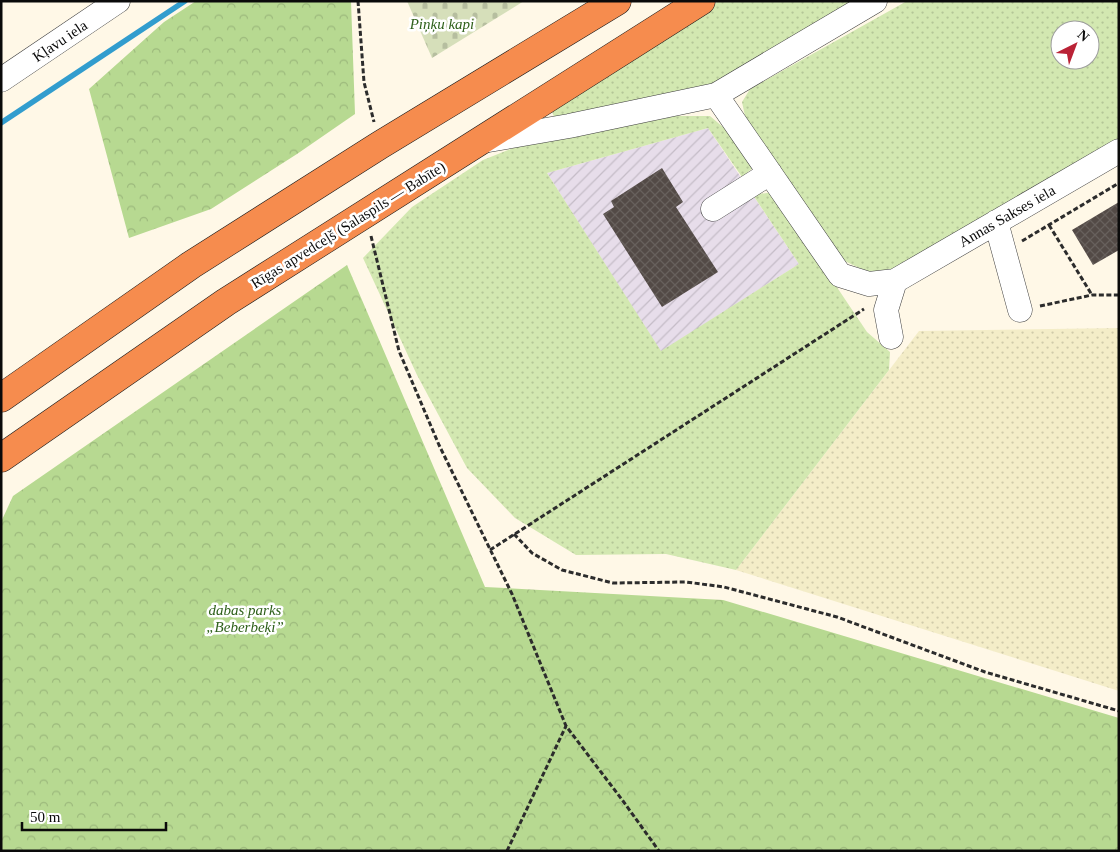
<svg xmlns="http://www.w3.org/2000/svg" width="1120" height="852" viewBox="0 0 1120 852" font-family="Georgia,serif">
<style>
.industrial{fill:url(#industrial-furrows)}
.farmland{fill:url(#farmland-dots)}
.grass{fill:url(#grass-dots);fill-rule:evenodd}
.forest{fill:url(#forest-crowns)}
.cemetery{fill:url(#cemetery-stones)}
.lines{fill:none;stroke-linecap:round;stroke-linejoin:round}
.stream{stroke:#329dce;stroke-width:5.5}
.building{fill:url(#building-cross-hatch)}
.minor-casing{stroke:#3d3d3d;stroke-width:25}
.highway-casing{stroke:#1b1b1b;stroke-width:29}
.path{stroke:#2c2c2c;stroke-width:3;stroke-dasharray:5 2.5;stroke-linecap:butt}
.minor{stroke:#fff;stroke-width:24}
.highway{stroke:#f68c4e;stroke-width:28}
.labels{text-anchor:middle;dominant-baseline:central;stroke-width:5;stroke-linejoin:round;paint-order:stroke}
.park-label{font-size:15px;font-style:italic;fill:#2f611b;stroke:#fff}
.street-label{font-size:15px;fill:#0a0a0a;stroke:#fff}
</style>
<defs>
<pattern id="industrial-furrows" width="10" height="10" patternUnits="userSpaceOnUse" patternTransform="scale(1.25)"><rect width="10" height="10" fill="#e7ddea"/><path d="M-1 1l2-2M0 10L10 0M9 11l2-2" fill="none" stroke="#c5bcc7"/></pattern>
<pattern id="farmland-dots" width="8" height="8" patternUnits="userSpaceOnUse" patternTransform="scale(1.25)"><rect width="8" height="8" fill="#f4edc8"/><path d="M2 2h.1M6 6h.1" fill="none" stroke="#d0caaa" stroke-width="1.8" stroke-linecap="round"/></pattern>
<pattern id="grass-dots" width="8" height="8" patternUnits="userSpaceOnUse" patternTransform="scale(1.25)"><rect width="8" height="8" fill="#d3e8b1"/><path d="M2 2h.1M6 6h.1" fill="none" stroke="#b4c697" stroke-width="1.8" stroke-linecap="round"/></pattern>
<pattern id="forest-crowns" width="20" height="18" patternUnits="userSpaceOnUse" patternTransform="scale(1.25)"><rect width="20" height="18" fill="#b7d991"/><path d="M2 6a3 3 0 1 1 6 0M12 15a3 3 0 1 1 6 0" fill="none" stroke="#9cb97c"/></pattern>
<pattern id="cemetery-stones" width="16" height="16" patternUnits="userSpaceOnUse" patternTransform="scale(1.25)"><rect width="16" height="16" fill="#d6dfba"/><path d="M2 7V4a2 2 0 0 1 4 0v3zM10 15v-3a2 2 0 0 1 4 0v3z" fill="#b6be9f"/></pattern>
<pattern id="building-cross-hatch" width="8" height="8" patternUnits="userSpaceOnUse" patternTransform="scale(1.25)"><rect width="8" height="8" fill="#534a46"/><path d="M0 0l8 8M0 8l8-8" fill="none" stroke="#67605c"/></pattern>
</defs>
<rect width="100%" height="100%" fill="#fff8e7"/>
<path class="industrial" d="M708 128 799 264 661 352 547 173Z"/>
<path class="farmland" d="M1119 328V691L736 570 919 331Z"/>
<path class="grass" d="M719 1H857L725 79 691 91 554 117 550 106Z
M907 1H1119V140L902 269C874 276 866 272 841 259L745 116 742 102 750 89ZM1060 30H1090V60H1060Z
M669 116H710L737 139 755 166 742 177 708 128 547 173 661 351 799 264 753 195 773 192 867 332 890 352 889 370 736 570 666 554 576 555 515 518 467 468 417 375 363 258 412 207 483 160 528 142Z"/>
<path class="forest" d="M196 1H351L355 114 297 154 211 209 129 238 89 89 164 22Z
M347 265 485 587 723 600 1119 718V851H1V522L13 496Z"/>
<path class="cemetery" d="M407 1H524L432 58Z"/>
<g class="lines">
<path class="stream" d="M1 123 185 1"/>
</g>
<path class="building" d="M662 168 683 202 676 207 718 272 662 307 603 214 614 207 611 201Z
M1119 202V250L1093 265 1072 230Z"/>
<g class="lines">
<defs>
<path id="minor" d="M1 80 118 1
M716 95 840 275 869 284 895 281 1119 151
M483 141 569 126 716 95 875 1
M713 209 770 173
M996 222 1020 310
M891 337 886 310 895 281"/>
<path id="highway" d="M1 398 191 265 380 145 617 1
M1 458 226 302 701 1"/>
</defs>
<use href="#minor" class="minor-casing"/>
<use href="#highway" class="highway-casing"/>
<path class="path" d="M358 1 364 82 374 122
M1049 225 1092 295
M371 236 399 351 439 445 512 594 566 726 623 801 659 851
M1022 241 1119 183
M1040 306 1092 295H1119
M514 534 532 553 562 570 613 583 686 582 724 587 837 617 985 672 1119 711
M490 550 864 309
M507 851 566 726"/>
<use href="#minor" class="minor"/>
<use href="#highway" class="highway"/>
</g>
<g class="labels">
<g class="park-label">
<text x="442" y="24">Piņķu kapi</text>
<text x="245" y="610">dabas parks<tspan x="245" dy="17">„Beberbeķi”</tspan></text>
</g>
<g class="street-label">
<text transform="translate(60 41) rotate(-34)">Kļavu iela</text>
<text transform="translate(1007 216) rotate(-30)">Annas Sakses iela</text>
<text transform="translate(348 225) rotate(-32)">Rīgas apvedceļš (Salaspils — Babīte)</text>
</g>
</g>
<rect width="1120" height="852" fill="none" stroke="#0a0a0a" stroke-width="5"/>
<g transform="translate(1075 45) rotate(42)"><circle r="24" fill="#ffffff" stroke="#9d9d9d"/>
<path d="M0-4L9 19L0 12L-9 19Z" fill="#ba2236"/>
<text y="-8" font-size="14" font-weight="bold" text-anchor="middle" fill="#0a0a0a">N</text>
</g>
<path d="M22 822v8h144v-8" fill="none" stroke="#0a0a0a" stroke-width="2.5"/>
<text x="30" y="822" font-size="15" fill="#0a0a0a" stroke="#ffffff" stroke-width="4" paint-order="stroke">50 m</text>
</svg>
